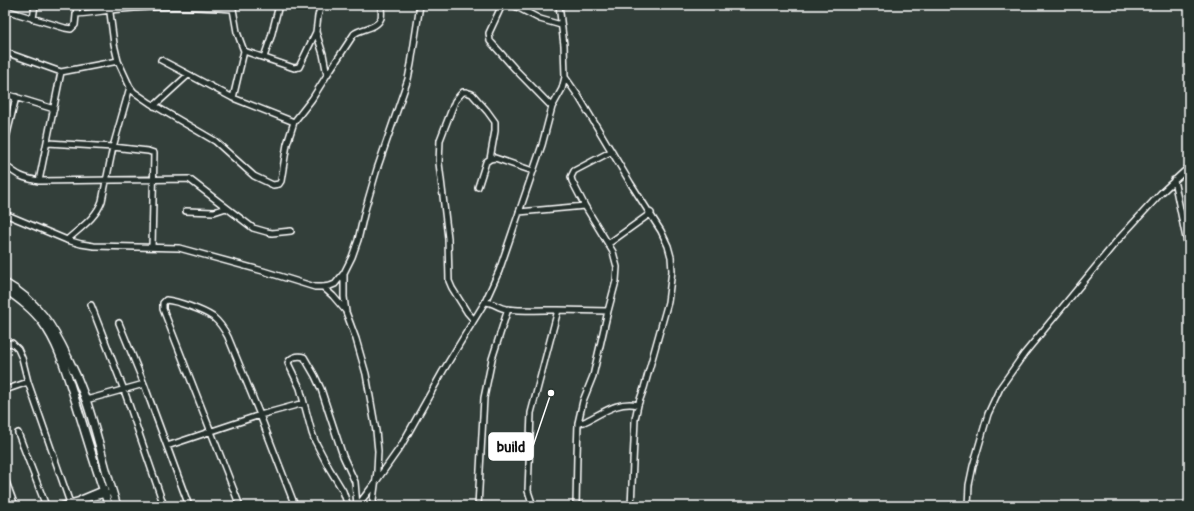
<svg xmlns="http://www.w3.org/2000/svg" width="1194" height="511" viewBox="0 0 1194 511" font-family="Pangolin,sans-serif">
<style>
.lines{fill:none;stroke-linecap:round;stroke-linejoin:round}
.street-casing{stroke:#fff;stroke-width:8}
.secondary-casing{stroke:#fff;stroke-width:10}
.street{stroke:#26332d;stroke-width:5}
.secondary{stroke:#26332d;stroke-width:7}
.leader{fill:none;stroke:#fff;stroke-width:1.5}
.callout-dot{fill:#fff;stroke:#26332d;stroke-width:1.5}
.callout{fill:#fff;stroke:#fff;stroke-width:1.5}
.callout-label{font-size:15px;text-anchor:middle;font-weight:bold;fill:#111}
</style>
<rect width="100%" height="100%" fill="#333f3a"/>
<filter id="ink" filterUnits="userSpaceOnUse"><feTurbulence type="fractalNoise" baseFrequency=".025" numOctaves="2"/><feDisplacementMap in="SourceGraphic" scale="8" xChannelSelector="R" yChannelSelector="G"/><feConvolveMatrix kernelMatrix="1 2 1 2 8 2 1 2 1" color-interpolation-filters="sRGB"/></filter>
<g filter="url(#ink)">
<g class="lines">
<defs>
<path id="street" d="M109 5 114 44 118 61 130 87 134 92 150 103 215 141 254 176 273 185 279 184 281 181 287 144 294 122 312 99 327 75 323 54 316 32
M502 5 489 33 490 41 515 69 552 107
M513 5 540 19 561 25
M5 10 65 28 71 29 75 25 77 5
M76 14C92 13 107 10 122 9 159 5 197 6 233 9
M33 19 35 5
M244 51 294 68 299 67 316 32 318 16 321 5
M5 52 61 72 118 61
M264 57 271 37 279 5
M161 60 233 98 294 122
M327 75 354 34C361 28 377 29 381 18 382 14 381 9 381 5
M565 77 579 97 631 184 661 231 668 246 671 257 672 271 668 302 644 388 638 405 635 419 631 506
M5 94 54 109
M233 98 244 51 237 32 233 9 234 5
M154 106 188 75
M7 134 16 97
M48 143 113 147 148 151 154 153 152 247
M5 165C18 176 23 178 39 181L189 179 253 228 267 232 272 233 291 231
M1174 180 1189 253
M39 181 61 72
M478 187 486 162 490 159 495 158 533 171
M186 211 214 212 226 208
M519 212 585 206
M5 214 67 240 81 244 94 246 179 248 263 271 315 287H323L330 286 335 284 344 273 352 257 358 240 365 210 377 169 408 79 411 64 420 5
M67 240C80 228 96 218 102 201L113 147 130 87
M608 244 651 213
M344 274V297L346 312 356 339 366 374 376 431 378 451 377 471 373 500 374 506
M323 287 333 296 345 310
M485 302C492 302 499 308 506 309 523 311 541 310 558 310
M91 305 124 390 164 506
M474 320 467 312 452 288 449 281 448 238 439 163 440 140 455 101 460 95 463 92H466L472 94 487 111 495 122V131L490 159
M119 323 144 384 189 506
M5 344 12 343 18 349 22 358 28 382 71 506
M5 390 28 382
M86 400 144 384
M578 423 584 422C601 414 618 400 638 405
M18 433 46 506
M167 446 260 415 304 403
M5 479 15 506
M81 499 105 489
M358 505 375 483 401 446 443 371 485 302 499 271 542 145 552 107 562 89 565 77 564 45 559 5
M61 506C78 500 95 497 113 492
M240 506 163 309V303L166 300C177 301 203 310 213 317 219 322 224 329 228 337L260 415 295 506
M348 506 343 491 329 468 315 441 312 433 300 388 288 363C290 357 298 355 304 357L315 376 321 389 343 456 355 482 357 506
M478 506 484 398 492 359 508 309
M533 506 528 491 531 413 558 310 608 311
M576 506 577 455 578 423 583 401 593 376 608 311 616 281 617 267 613 252 585 206 572 181 571 177 574 171 612 151
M968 506 969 485 973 466 988 414 1000 388 1024 354 1116 242 1161 193 1189 167"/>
<path id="secondary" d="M5 283C37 301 53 326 68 358 75 372 81 386 86 400 98 435 105 471 117 506
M5 289C19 299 33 309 43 323 57 342 64 365 71 387 84 427 95 467 109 506"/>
</defs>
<use href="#street" class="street-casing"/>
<use href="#secondary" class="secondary-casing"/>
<use href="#street" class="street"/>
<use href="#secondary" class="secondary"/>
</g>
</g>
<path class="leader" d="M551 393L533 446"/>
<circle class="callout-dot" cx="551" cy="393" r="4"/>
<rect class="callout" x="489" y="433" width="44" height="27" rx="4"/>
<g class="callout-label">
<text x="511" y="452">build</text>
</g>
<rect width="1194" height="511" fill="none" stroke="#26332d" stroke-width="20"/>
<rect x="10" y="10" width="1174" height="491" fill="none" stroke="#fff" stroke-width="1.5" filter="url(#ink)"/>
</svg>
